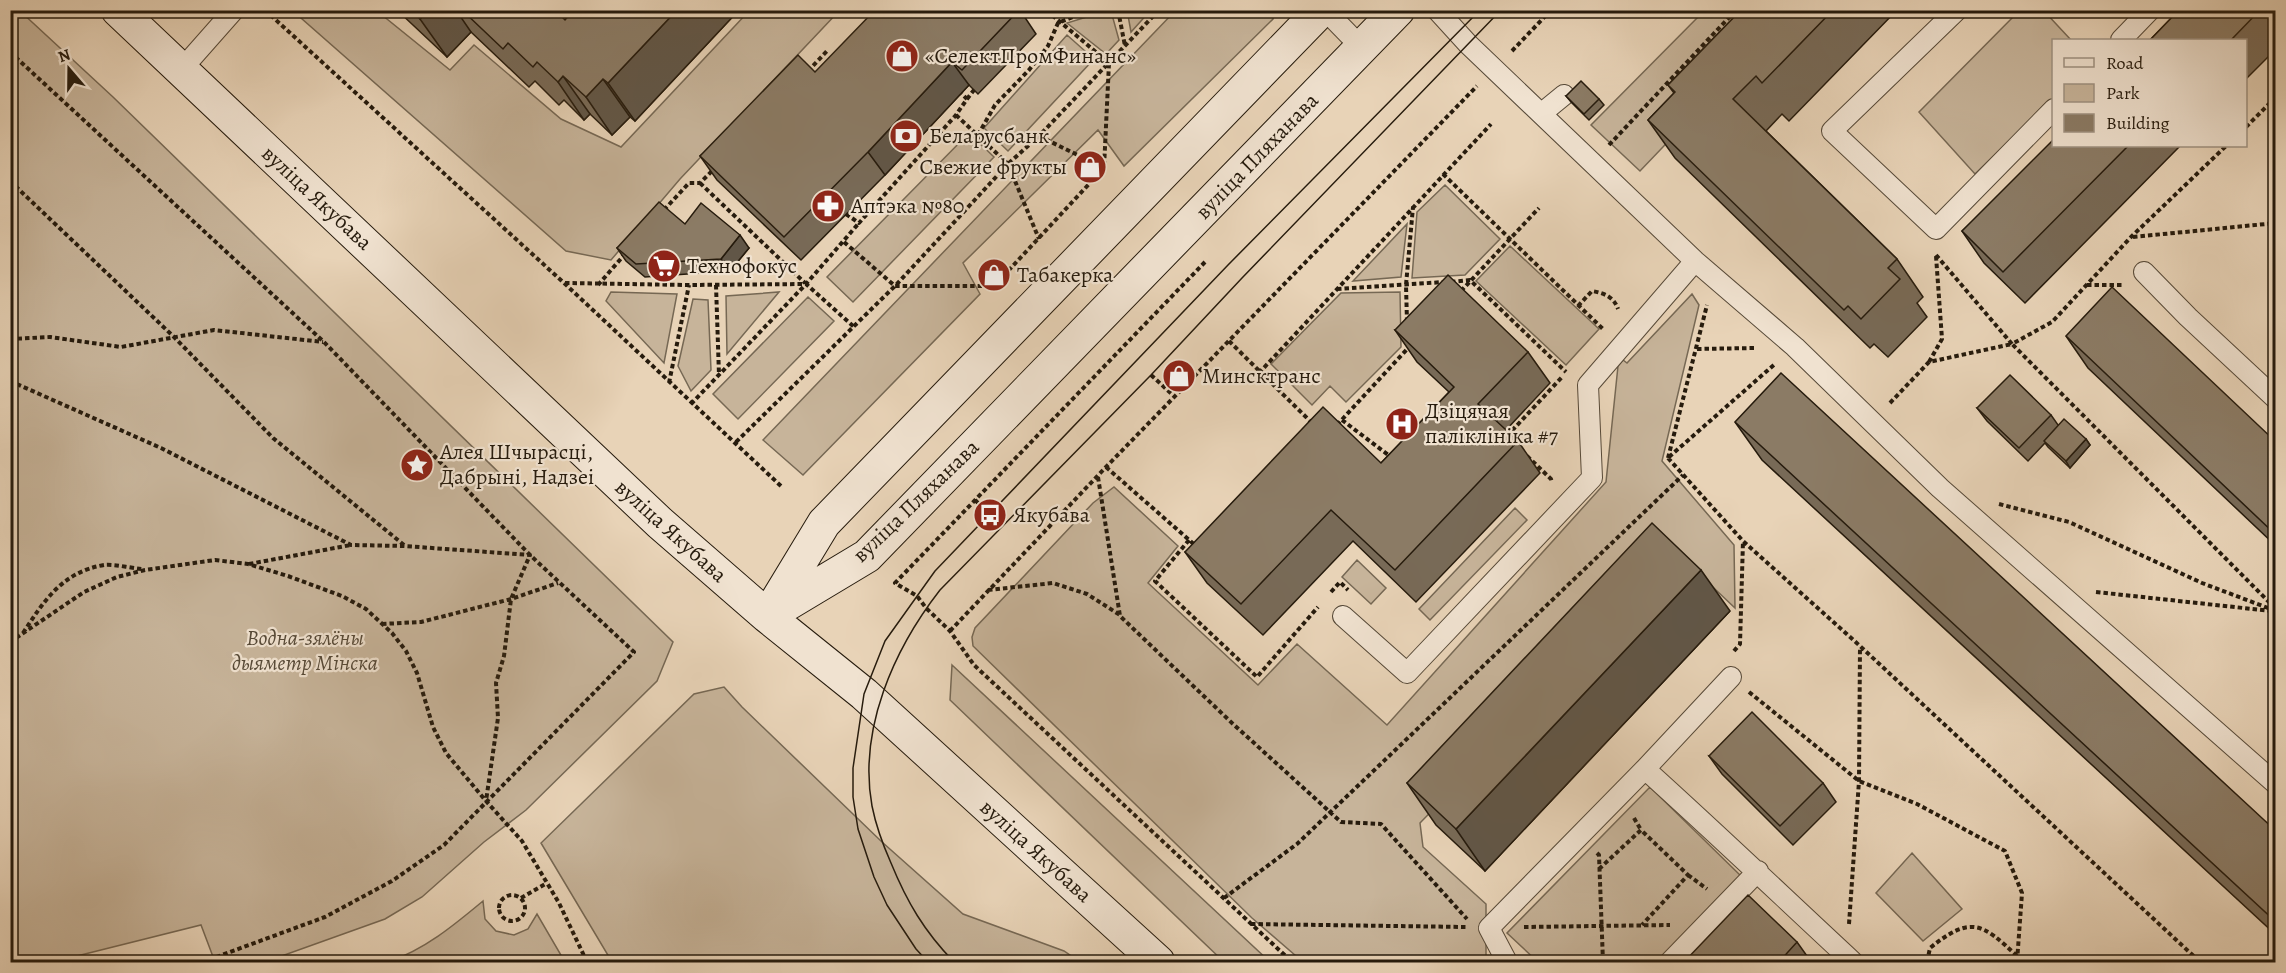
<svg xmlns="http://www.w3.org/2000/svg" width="2286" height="973" viewBox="0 0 2286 973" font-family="Alegreya,serif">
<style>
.green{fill:#c7b49a;stroke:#766854;stroke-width:1.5}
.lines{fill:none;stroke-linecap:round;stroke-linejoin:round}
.lane-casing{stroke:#564938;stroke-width:22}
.secondary-casing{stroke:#261b0d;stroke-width:35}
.path{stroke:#261b0d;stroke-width:4;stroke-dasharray:4.5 3;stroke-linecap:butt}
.lane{stroke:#f0e2d0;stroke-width:20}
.secondary{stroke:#f0e2d0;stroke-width:33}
.tram{stroke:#261b0d;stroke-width:1.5}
.wall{fill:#786a57;stroke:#261b0d;stroke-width:1.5}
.shaded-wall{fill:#615647;stroke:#261b0d;stroke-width:1.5}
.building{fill:#8b7b65;stroke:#261b0d;stroke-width:1.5}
.labels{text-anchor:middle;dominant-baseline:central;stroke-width:4.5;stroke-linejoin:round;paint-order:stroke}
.poi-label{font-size:22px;fill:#261b0d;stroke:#f0e2d0;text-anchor:start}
.street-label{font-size:22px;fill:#261b0d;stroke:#f0e2d0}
.park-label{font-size:22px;font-style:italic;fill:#564937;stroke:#f0e2d0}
</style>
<rect width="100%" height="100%" fill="#e8d3b7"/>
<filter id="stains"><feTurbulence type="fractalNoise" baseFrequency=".00333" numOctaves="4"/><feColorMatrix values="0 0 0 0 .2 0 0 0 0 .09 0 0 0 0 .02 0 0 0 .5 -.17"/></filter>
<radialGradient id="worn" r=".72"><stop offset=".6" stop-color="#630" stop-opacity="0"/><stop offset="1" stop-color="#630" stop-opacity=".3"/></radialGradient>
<path class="green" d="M1127 10H1150V11L1131 32Z
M10 11H20L113 97 673 642 657 681 526 810 484 842 422 897 385 919 265 962H215L201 925 53 962H11Z
M293 11H377L450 70 474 45 561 119 621 147 749 11H839L680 179 611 260 566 251Z
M1106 11H1111L1119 40 1106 54 1067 23Z
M1175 11H1275L1273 19 1124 166 1098 130 963 263 980 294 803 475 763 440Z
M1704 11H1793L1640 171 1591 125Z
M2019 11H2044L2071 40H2054L2053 98 1975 174 1919 112Z
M1067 35 1094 59 1008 151 984 128Z
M969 133 994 157 853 302 827 277Z
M1445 185 1500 239 1465 275 1412 278 1417 212Z
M1407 224 1401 277 1353 281Z
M1510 246 1599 329 1566 365 1476 281Z
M611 292 677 294 664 363 606 301Z
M779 292 727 354 726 296Z
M1400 292 1401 347 1346 402 1330 386 1312 405 1271 364 1341 293Z
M1692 294 1699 305 1662 461 1734 545 1735 608 1680 556 1420 823 1423 847 1486 904V962H1303L1252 918 973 646 972 637 975 628 1093 503 1114 487 1178 546 1148 583 1258 685 1297 644 1387 725 1606 482 1618 366 1623 360 1627 363Z
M808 297 834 321 738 419 713 394Z
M693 299 708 300 711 370 691 391 678 366Z
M1515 508 1527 520 1430 620 1419 609Z
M1357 560 1386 588 1371 604 1342 577Z
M952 665 1270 962H1224L950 700Z
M724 687 742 707 882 842 963 914 1064 951 1080 962H612L541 843 694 694Z
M1650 787 1742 877 1658 962H1538L1507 933Z
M1912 853 1962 909 1923 941 1876 893Z
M483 901 485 919 496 931 514 935 528 929 537 914 565 962H388C424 950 453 926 483 901Z"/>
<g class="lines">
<defs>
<path id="lane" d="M1325 10 1361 47
M1437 10 1468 44 1695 261 1795 347 1940 488 2276 784
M1957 10 1832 131 1936 229 2054 109
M2121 40 2150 10
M181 70 234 10
M1542 113 1564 95
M2144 272 2188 317 2276 399
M1343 616 1407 673 1592 478 1588 385 1695 261
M1731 677 1645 769C1715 832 1784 898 1853 962
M1507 962 1489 928 1645 769
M1670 962 1758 871"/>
<path id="secondary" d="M118 10 660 523 767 616 864 694 1158 962
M770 612 824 523 1321 10
M767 616 867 556 1398 10"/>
</defs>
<use href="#lane" class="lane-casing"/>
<use href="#secondary" class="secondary-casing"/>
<path class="path" d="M265 10 564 283 782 487
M1118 10 1125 46
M1512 51 1551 10
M10 52 324 342 530 555 634 652 444 845 392 881 325 917 211 959 212 962
M808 71 828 50
M967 99 974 90
M956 115 1008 164 1039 239
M2246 127 2276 97
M978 135 995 105 1029 70 1048 46 1058 23 1090 10
M1039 136 1104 168
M1609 145 1736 10
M1443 174 1604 330
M10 181 174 337 273 438 404 545
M700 183 805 283
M664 210 689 183H700L713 170
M846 214 859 223 956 115 967 99 961 93
M2133 237 2276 223
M844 242 895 286H994L1104 168 1109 63 1046 10
M1936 255 2012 344 2052 322 2131 237 2226 146
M1205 262 895 583 917 596 926 608 950 631 974 665 1292 962
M1451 282 1470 280 1566 372
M565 283 689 285 806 284 854 327
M598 285 625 254
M716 285 719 375
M2087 285H2124
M1337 289 1444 282
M1461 291 1539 208
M1578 306 1592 291C1604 293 1614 297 1618 309
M1407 322 1406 285 1413 207
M10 339 50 337 121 347 214 330 323 342
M1229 341 1311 422H1314
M1697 349 1755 348
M1929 362 1942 339 1936 256
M1259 373 1491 124
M1151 375 1175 397
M10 381 161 448 351 545 404 546 530 555 511 599 504 656 496 683 498 718 486 801
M669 383 689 285
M1890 403 1929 362 2012 344 2276 609
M691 404 806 284 859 223
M1342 420 1391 457
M1337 425 1409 347
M1507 436 1563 376
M736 442 895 286 1008 164 1039 136 1159 10
M1527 456 1551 479 1552 483
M1669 457 1776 363
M1668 458 1743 541 1860 646 2200 962
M1668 458 1707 305
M1106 467 1196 546
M1098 477 1120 616 1232 723 1341 822 1381 824 1467 919
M975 500 990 515
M1999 504 2069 522 2202 583 2276 611
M1189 540 1155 581 1257 677 1318 607
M249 564 351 545
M988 590 1053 583 1087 594 1120 615
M1331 592 1340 582 1348 590
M2096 592 2271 611
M382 624 421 622 511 599 558 583
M950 631 1106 467 1477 86
M23 633C44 601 62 572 104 565 115 564 130 568 142 569
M10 642 84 592 117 577 145 570 215 560 248 564 288 576 342 596 366 609 392 633 406 651 417 673 433 727 446 753 486 801 522 841 559 903 587 962
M1734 651 1740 644 1743 541
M1749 692 1859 781 1917 804 2005 851 2022 893 2017 962
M1634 818 1641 830
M1597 853 1599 855 1603 962
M1599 869 1641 830 1688 875 1642 925
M1688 875 1707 889
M499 908a13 13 0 1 1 26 0a13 13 0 1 1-26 0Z
M521 898 547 883
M1224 898 1297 844 1683 475
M1251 924 1466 927
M1849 924 1859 781 1860 647
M1524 927 1670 925
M1927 962 1930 948C1971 915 1982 923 2017 956"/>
<use href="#lane" class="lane"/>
<use href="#secondary" class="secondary"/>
<path class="tram" d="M928 962 916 949 887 905 874 877 858 829 853 797V768L864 694 885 641 935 571 1228 265 1480 10
M954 962C924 931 907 902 891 863 883 845 876 826 872 806 858 729 894 649 940 590L1151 375 1242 278 1501 10"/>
</g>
<path class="wall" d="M397 10H560L566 19 574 10H739L635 121 630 117 612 135 590 114 584 120 564 100 559 105 535 81 529 87 471 32 447 57Z
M1020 10 1036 34 978 94 969 85 885 175 801 260 717 180 700 156 815 72Z
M1741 10H1897L1789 121 1782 114 1766 131 1897 259 1923 297 1917 303 1927 317 1888 357 1874 344 1870 348 1675 158 1648 120 1674 93 1668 85Z
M2179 10H2276V49L2246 79V40H2150Z
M1566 96 1599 99 1604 105 1589 120 1571 102Z
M2054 146H2180L2025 303 1984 263 1962 231Z
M685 224 749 248 730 271 645 277 626 261 617 248Z
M1395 330 1528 352 1550 383 1506 430 1518 441 1540 473 1416 602 1353 541 1263 635 1207 583 1185 552 1381 463 1449 392 1417 362Z
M2066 336 2276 442V546L2088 368Z
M1977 408 2051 415 2058 425 2086 439 2090 445 2070 468 2048 447 2045 443 2028 461 1987 421Z
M1735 422 2276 831V935L1762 460Z
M1730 611 1485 871 1436 825 1407 783Z
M1709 756 1823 783 1836 802 1793 845 1722 774Z
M1797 942 1812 963H1683Z"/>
<path class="shaded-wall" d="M429 10H456L471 32 447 57 420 19Z
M677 10H739L635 121 608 83Z
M952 62 969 85 885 175 868 152Z
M563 76 590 114 584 120 558 82Z
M603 79 630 117 612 135 586 97Z
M740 235 749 248 730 271 721 259Z
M2086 439 2090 445 2070 468 2066 461Z
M1701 570 1730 611 1485 871 1456 829Z"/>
<path class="building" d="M411 10H429L420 19Z
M462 10H555L565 20 574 10H677L608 83 603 79 586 97 563 76 558 82 537 62 533 67 508 43 503 49Z
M875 10H1019L962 70 952 62 868 152 784 237 700 156 798 55 815 72Z
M1741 10H1833L1762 83 1756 76 1733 99 1897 259 1888 268 1900 279 1861 319 1848 306 1844 310 1648 120 1675 92 1668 85Z
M2179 10H2260L2231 40H2150Z
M1581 81 1599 99 1584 114 1566 96Z
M2054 139V146H2128L2003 272 1962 231Z
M659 202 685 224 701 203 740 235 721 259 636 264 617 248Z
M1448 275 1528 352 1478 404 1518 441 1395 570 1331 510 1241 604 1185 552 1323 407 1381 463 1454 387 1395 330Z
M2112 287 2276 442V535L2066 336Z
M1781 373 2276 831V922L1735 422Z
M2010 375 2051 415 2019 448 1977 408Z
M2064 419 2086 439 2066 461 2044 441Z
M1652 523 1701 570 1456 829 1407 783Z
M1752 712 1823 783 1780 826 1709 756Z
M1748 895 1797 942 1778 963H1683Z"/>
<defs>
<symbol id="shop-disc" viewBox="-11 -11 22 22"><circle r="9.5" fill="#8f2418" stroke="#f0e2d0"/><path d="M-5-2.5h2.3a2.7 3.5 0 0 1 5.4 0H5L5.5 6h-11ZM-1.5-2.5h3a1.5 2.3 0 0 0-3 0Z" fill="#fff"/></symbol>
<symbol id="bank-disc" viewBox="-11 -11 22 22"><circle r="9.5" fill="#8f2418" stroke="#f0e2d0"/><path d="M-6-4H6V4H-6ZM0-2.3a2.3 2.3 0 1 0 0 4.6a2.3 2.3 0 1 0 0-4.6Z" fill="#fff"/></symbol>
<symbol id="pharmacy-disc" viewBox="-11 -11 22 22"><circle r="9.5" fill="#8f2418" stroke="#f0e2d0"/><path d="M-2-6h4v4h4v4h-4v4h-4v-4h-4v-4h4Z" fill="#fff"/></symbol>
<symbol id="supermarket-disc" viewBox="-11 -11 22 22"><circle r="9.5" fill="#8f2418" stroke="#f0e2d0"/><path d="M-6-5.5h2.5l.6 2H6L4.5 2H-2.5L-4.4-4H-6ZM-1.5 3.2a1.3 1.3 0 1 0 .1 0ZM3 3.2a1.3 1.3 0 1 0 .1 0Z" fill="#fff"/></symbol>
<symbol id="hospital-disc" viewBox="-11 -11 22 22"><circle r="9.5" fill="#8f2418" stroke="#f0e2d0"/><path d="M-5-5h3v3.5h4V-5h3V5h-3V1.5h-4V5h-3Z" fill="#fff"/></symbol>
<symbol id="sight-disc" viewBox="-11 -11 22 22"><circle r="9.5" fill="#8f2418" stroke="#f0e2d0"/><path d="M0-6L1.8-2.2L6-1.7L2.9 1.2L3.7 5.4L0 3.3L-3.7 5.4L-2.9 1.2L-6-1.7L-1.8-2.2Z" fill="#fff"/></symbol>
<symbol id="bus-disc" viewBox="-11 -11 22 22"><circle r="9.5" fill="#8f2418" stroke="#f0e2d0"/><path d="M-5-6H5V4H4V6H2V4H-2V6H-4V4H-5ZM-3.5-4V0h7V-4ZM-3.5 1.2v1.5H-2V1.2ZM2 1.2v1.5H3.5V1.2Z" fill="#fff"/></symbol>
</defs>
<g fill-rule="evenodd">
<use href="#shop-disc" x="883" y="37" width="38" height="38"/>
<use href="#bank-disc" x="887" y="117" width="38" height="38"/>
<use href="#shop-disc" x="1071" y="148" width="38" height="38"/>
<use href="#pharmacy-disc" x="809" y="187" width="38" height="38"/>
<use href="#supermarket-disc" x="645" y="247" width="38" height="38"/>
<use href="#shop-disc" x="975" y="256" width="38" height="38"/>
<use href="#shop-disc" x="1160" y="357" width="38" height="38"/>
<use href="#hospital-disc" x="1383" y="405" width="38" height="38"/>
<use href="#sight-disc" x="398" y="446" width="38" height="38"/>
<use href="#bus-disc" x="971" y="496" width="38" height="38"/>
</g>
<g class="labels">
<g class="poi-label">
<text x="925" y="56">«СелектПромФинанс»</text>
<text x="929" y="136">Беларусбанк</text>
<text x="1067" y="167" text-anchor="end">Свежие фрукты</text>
<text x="851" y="206">Аптэка №80</text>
<text x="687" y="266">Технофокус</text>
<text x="1017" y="275">Табакерка</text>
<text x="1202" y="376">Минсктранс</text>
<text x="1425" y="411">Дзіцячая<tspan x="1425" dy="25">паліклініка #7</tspan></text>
<text x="440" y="452">Алея Шчырасці,<tspan x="440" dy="25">Дабрыні, Надзеі</tspan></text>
<text x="1013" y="515">Якубава</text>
</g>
<g class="street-label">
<text transform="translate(1257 156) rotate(-46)">вуліца Пляханава</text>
<text transform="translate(317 198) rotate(43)">вуліца Якубава</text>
<text transform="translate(916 501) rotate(-44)">вуліца Пляханава</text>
<text transform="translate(671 531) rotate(42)">вуліца Якубава</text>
<text transform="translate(1036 851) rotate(42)">вуліца Якубава</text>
</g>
<g class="park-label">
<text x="305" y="638">Водна-зялёны<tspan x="305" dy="25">дыяметр Мінска</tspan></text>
</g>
</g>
<rect width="2286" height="973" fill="none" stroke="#e8d3b7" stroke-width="36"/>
<rect x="12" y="12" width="2262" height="949" fill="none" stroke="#261b0d" stroke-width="3"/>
<rect x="18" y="18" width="2250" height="937" fill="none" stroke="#261b0d" stroke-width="1.5"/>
<rect x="2052" y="39" width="195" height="108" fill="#f0e2d0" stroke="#9f9282" stroke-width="1.5"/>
<rect x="2064" y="58" width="30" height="9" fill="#f0e2d0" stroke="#9f9282" stroke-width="1.5"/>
<text x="2106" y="69" font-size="18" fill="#261b0d">Road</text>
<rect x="2064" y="84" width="30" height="18" fill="#c7b49a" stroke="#9f9282" stroke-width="1.5"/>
<text x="2106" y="99" font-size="18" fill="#261b0d">Park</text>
<rect x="2064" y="114" width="30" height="18" fill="#8b7b65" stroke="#9f9282" stroke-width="1.5"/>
<text x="2106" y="129" font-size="18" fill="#261b0d">Building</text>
<g transform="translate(69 69) rotate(340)" stroke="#f0e2d0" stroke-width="4.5" paint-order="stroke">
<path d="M0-4.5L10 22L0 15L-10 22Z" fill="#261b0d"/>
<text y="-9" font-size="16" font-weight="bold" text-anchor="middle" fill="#261b0d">N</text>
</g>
<rect width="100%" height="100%" filter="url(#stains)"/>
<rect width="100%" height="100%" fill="url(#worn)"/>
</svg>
